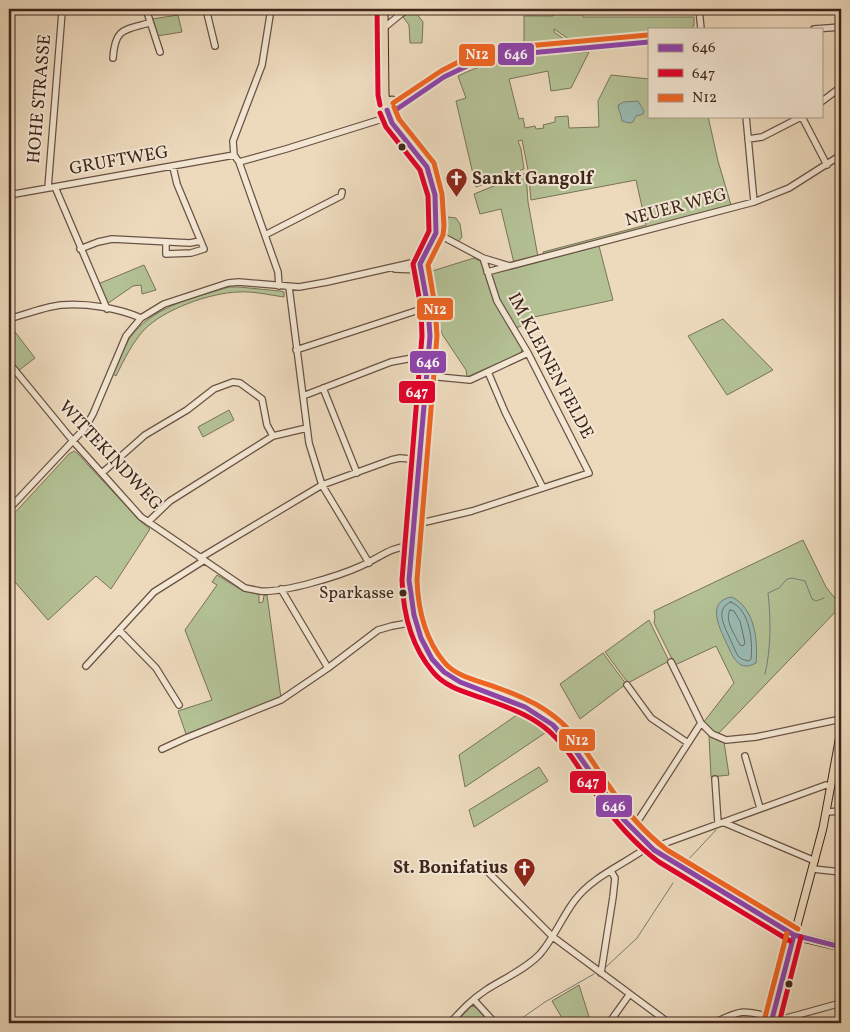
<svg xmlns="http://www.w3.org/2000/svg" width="850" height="1032" viewBox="0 0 850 1032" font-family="Vollkorn,serif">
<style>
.green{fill:#b3c195;stroke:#787358}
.water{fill:#99bab3;stroke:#757e76}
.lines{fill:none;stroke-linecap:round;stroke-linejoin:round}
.shore{stroke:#6c7067;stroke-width:1}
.stream{stroke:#757e76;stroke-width:1}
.minor-casing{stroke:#6a5244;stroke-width:8}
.major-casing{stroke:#3e251b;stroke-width:9}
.minor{stroke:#f3e7d4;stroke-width:5.5}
.major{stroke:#eddabd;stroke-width:7}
.bus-1-casing{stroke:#f3e7d4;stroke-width:9}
.bus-2-casing{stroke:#f3e7d4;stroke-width:9}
.bus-3-casing{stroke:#f3e7d4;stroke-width:9}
.bus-1{stroke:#8e44ad;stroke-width:5}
.bus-2{stroke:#e4002b;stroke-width:5}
.bus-3{stroke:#f26522;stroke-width:5}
.bus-dot{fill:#3e251b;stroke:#f3e7d4;stroke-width:2}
.labels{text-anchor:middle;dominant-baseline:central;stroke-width:4;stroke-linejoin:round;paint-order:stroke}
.bus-label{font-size:17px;fill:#3e251b;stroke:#f3e7d4;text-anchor:end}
.street-label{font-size:18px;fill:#3e251b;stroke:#f3e7d4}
.poi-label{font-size:18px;font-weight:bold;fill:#3e251b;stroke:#f3e7d4;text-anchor:start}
.line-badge{stroke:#f3e7d4;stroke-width:2}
.badge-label{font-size:14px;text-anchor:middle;font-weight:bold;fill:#fff}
</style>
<rect width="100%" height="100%" fill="#eddabd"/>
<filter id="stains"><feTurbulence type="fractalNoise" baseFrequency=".004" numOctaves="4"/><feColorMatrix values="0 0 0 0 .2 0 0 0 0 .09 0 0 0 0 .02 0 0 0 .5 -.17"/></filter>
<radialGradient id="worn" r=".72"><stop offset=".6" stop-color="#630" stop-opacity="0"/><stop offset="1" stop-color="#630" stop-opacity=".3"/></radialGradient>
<path class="green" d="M413 9 423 22 422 43H410L409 25 403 17Z
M553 9H582L583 17H694V26L690 29H649V37L573 42 554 29V32L568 42 555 45 554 41 524 42V16H553Z
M178 15 182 32 157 36 152 19Z
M589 52 571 88 551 91 548 71 509 79 519 119 523 118 525 128 535 126 536 129 544 128 543 125 555 122V117L568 116 569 128 599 127 598 101 611 75 649 79V116H708L718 161 731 205 544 256 543 252 646 225 636 180 531 200 528 170 522 140 518 141 521 149 524 169 476 187 456 101 466 98 458 76C500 55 543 56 589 52Z
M526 173 528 202 538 257 514 263 501 209 480 214 474 194Z
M448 217 456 218 460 224 462 237 458 242 444 234V218Z
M599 246 613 300 525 319 526 324 516 328 522 349 521 353 467 377 466 370 442 334 426 273 474 258 482 262 486 275Z
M144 265 156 290 142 294 141 285 133 286 107 304 98 284Z
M229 287H239L280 291 284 292V297C269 295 253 291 238 292 210 293 164 309 144 330 132 343 124 360 116 376L113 374C118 363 123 350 129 339 152 306 193 298 229 287Z
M723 319 773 370 727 395 688 336Z
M9 324 35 358 18 371 9 360Z
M229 410 234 420 203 437 198 427Z
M74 451 77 453 140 521 150 529 111 589 96 576 48 620 9 575V519L69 454Z
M803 540 826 587 841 606 718 734 710 730 703 723 734 683 716 646 675 665 654 623 655 617 654 611Z
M217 575 243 591 259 594V603L263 602 264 595H267L281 698 186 734 178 711 212 700 185 630 217 585 212 582Z
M649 620 669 661 628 683 605 652Z
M603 653 626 684 580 719 560 684Z
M524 710 551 729 465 787 459 755Z
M709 736 724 742 729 775 711 777Z
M539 767 548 781 474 827 469 810Z
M579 985 591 1023H565L552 1001Z
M471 1006 475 1007 490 1023H455Z"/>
<path class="water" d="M638 101 644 111 643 114 636 116 633 122 629 123 622 121C622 115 618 111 618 105L624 102Z
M732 597C755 609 758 640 756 663 750 666 747 667 741 665 733 660 730 650 726 642 719 627 706 601 732 597Z"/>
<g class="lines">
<path class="shore" d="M731 602C750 610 753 641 751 659L749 661C744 660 741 659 738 656 735 651 733 645 731 641 726 629 713 609 731 602Z
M730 610 734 611 740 621 745 643 743 646 740 645C735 635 724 620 730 610Z"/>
<path class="stream" d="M765 674C771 650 771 617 768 593L779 588 787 579 792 578 805 581 812 599 816 601 824 598
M687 861 716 830
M606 967 637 938 673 883
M515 1023 545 1002 594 974"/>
<defs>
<path id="minor" d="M146 9 160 52
M206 9 215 46
M271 9 262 65 233 141 234 155 239 162 278 272 279 286
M699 9 701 29
M385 27 407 9
M814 29 841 27
M113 58C115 28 124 30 149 23
M396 102 411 96
M821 102 841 87
M397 109C431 84 456 67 497 56L649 42
M746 116 754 202
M802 117 827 165
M748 139 762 137 803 116
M239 162 286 149 379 120 387 112
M55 187 107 309
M48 188 62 12 77 9
M9 195 234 155
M436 233 483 258 509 266
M265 235 341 196 342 192
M166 242V254L191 253 204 249 177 184 173 167
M80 249 98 242 112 239 190 243 200 241
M395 269 420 270
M487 272 754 202 789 188 841 155
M289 287 309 443 322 485 369 563
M9 319C26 314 44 307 61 305 87 303 118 308 141 318
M296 350 428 307
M9 363 73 441 141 517 245 588C250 589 255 590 260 591 284 593 339 576 361 566 378 559 392 545 411 547
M488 372 505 412 543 488
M428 376 470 380 528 353
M323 388 357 473
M303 396 391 362 429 355
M102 473 145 435 187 410 214 389 233 382 240 383 262 399 267 425 273 436
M9 509 85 428 93 414 126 336 141 318 164 304 228 283 239 282 299 287 327 282 420 261
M148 522 170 501 273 436 307 428
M413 525 472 511 589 473 528 353 497 301 483 258
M200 558 322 485 391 460 400 458 420 460
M281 589 328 668
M119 630 156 668 179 705
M671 662 701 723 712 734 726 740 756 737 841 719
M86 666 154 592 203 561
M627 685 651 718 688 743
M162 749 186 738 281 700 328 668 378 630 392 626 415 622
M745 756 760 808
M715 779 718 823H725L815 861
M827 812 841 811
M632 830 701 723
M654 850 663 844 826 785 831 787
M483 867 553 937 669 1023
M813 869 841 872
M601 973 613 897 615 878 611 871
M474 1000 495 1023
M772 1019H783L841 1003
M450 1023C461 1011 472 999 486 990 503 979 526 969 540 954 554 938 562 917 575 900 593 876 625 864 649 846
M609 1023 629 995
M714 1023C740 1010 744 1009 773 1018"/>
<path id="major" d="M384 9 385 95 387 103
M386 106a6 6 0 1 1 12 0a6 6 0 1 1-12 0Z
M387 110 392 123 420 157 427 167 435 195 437 226 436 233 420 264 428 307 430 336 409 580C410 610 419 645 439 668 451 681 468 685 483 691 506 699 529 706 548 721 562 732 573 747 583 761 604 792 624 827 654 850L794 935 803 938 841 947
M771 1023 823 828 841 730"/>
</defs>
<use href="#minor" class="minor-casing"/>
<use href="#major" class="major-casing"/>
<use href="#minor" class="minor"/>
<use href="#major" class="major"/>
<defs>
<path id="bus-1" d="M397 109 444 77 469 65 497 56 649 42
M387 110 392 123 427 167 435 195 436 233 420 264 428 307 430 336 409 580 414 615 421 638 432 659 444 672 460 682 525 707 553 725 575 750 624 820 654 850 794 935 841 947
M771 1023 794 935"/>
<path id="bus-2" d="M377 9 378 95 380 105
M380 113 386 127 420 170 428 196 429 231 413 264 421 308 422 336 402 580C403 612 411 646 433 672 445 687 465 692 482 698 504 706 526 713 544 727 566 744 580 770 595 793 613 819 633 843 659 862L790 941
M779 1023 801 937"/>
<path id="bus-3" d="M393 103 441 71 466 58 495 49 648 35
M394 107 399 119 434 163 442 194 444 226 443 235 428 265 435 306 437 336 417 580C418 609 425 639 444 662 456 677 480 681 498 688 518 695 538 703 555 717 578 735 592 762 609 786 625 810 643 832 667 850L798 929
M764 1021 787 933"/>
</defs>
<use href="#bus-1" class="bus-1-casing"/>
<use href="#bus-2" class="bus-2-casing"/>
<use href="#bus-3" class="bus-3-casing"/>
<use href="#bus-1" class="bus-1"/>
<use href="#bus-2" class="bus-2"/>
<use href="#bus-3" class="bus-3"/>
</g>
<defs>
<symbol id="church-pin" viewBox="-11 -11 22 30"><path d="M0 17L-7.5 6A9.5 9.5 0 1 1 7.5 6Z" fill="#8f2418" stroke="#f3e7d4"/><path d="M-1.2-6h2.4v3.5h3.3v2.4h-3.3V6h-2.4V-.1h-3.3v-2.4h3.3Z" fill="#fff"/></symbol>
</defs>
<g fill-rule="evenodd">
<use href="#church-pin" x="444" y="166" width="25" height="34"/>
<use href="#church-pin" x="512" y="856" width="25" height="34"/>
</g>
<g class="bus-dot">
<circle cx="402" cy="147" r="4.5"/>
<circle cx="403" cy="593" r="4.5"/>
<circle cx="789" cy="984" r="4.5"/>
</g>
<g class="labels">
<g class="bus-label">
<text x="394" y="593">Sparkasse</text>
</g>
<g class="street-label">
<text transform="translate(40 99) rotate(-85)">HOHE STRASSE</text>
<text transform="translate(119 161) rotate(-10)">GRUFTWEG</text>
<text transform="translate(676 208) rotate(-15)">NEUER WEG</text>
<text transform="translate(550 366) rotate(62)">IM KLEINEN FELDE</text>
<text transform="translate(110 456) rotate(47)">WITTEKINDWEG</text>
</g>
<g class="poi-label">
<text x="472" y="179">Sankt Gangolf</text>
<text x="508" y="868" text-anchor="end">St. Bonifatius</text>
</g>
</g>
<g class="line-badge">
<rect x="497" y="42" width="38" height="24" rx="5" fill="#8e44ad"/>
<rect x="458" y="43" width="38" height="24" rx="5" fill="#f26522"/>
<rect x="416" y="297" width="38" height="24" rx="5" fill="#f26522"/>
<rect x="409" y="350" width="38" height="24" rx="5" fill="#8e44ad"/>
<rect x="398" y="380" width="38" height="24" rx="5" fill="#e4002b"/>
<rect x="558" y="728" width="38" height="24" rx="5" fill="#f26522"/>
<rect x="569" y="770" width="38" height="24" rx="5" fill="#e4002b"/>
<rect x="595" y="794" width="38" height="24" rx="5" fill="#8e44ad"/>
</g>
<g class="badge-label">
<text x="516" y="59">646</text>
<text x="477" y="59">N12</text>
<text x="435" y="314">N12</text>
<text x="428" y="367">646</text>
<text x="417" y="397">647</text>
<text x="577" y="745">N12</text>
<text x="588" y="787">647</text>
<text x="614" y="811">646</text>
</g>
<rect width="850" height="1032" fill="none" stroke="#eddabd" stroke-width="30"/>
<rect x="10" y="10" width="830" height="1012" fill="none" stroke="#3e251b" stroke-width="2.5"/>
<rect x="15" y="15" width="820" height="1002" fill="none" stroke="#3e251b"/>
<rect x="648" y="28" width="175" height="90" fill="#f3e7d4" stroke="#ab998a"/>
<rect x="658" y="44" width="25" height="8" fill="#8e44ad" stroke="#ab998a"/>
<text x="692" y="52" font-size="15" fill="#3e251b">646</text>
<rect x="658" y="69" width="25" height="8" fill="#e4002b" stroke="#ab998a"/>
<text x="692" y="78" font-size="15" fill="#3e251b">647</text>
<rect x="658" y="94" width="25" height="8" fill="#f26522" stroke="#ab998a"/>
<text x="692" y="102" font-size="15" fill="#3e251b">N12</text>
<rect width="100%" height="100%" filter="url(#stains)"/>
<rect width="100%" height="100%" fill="url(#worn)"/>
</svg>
